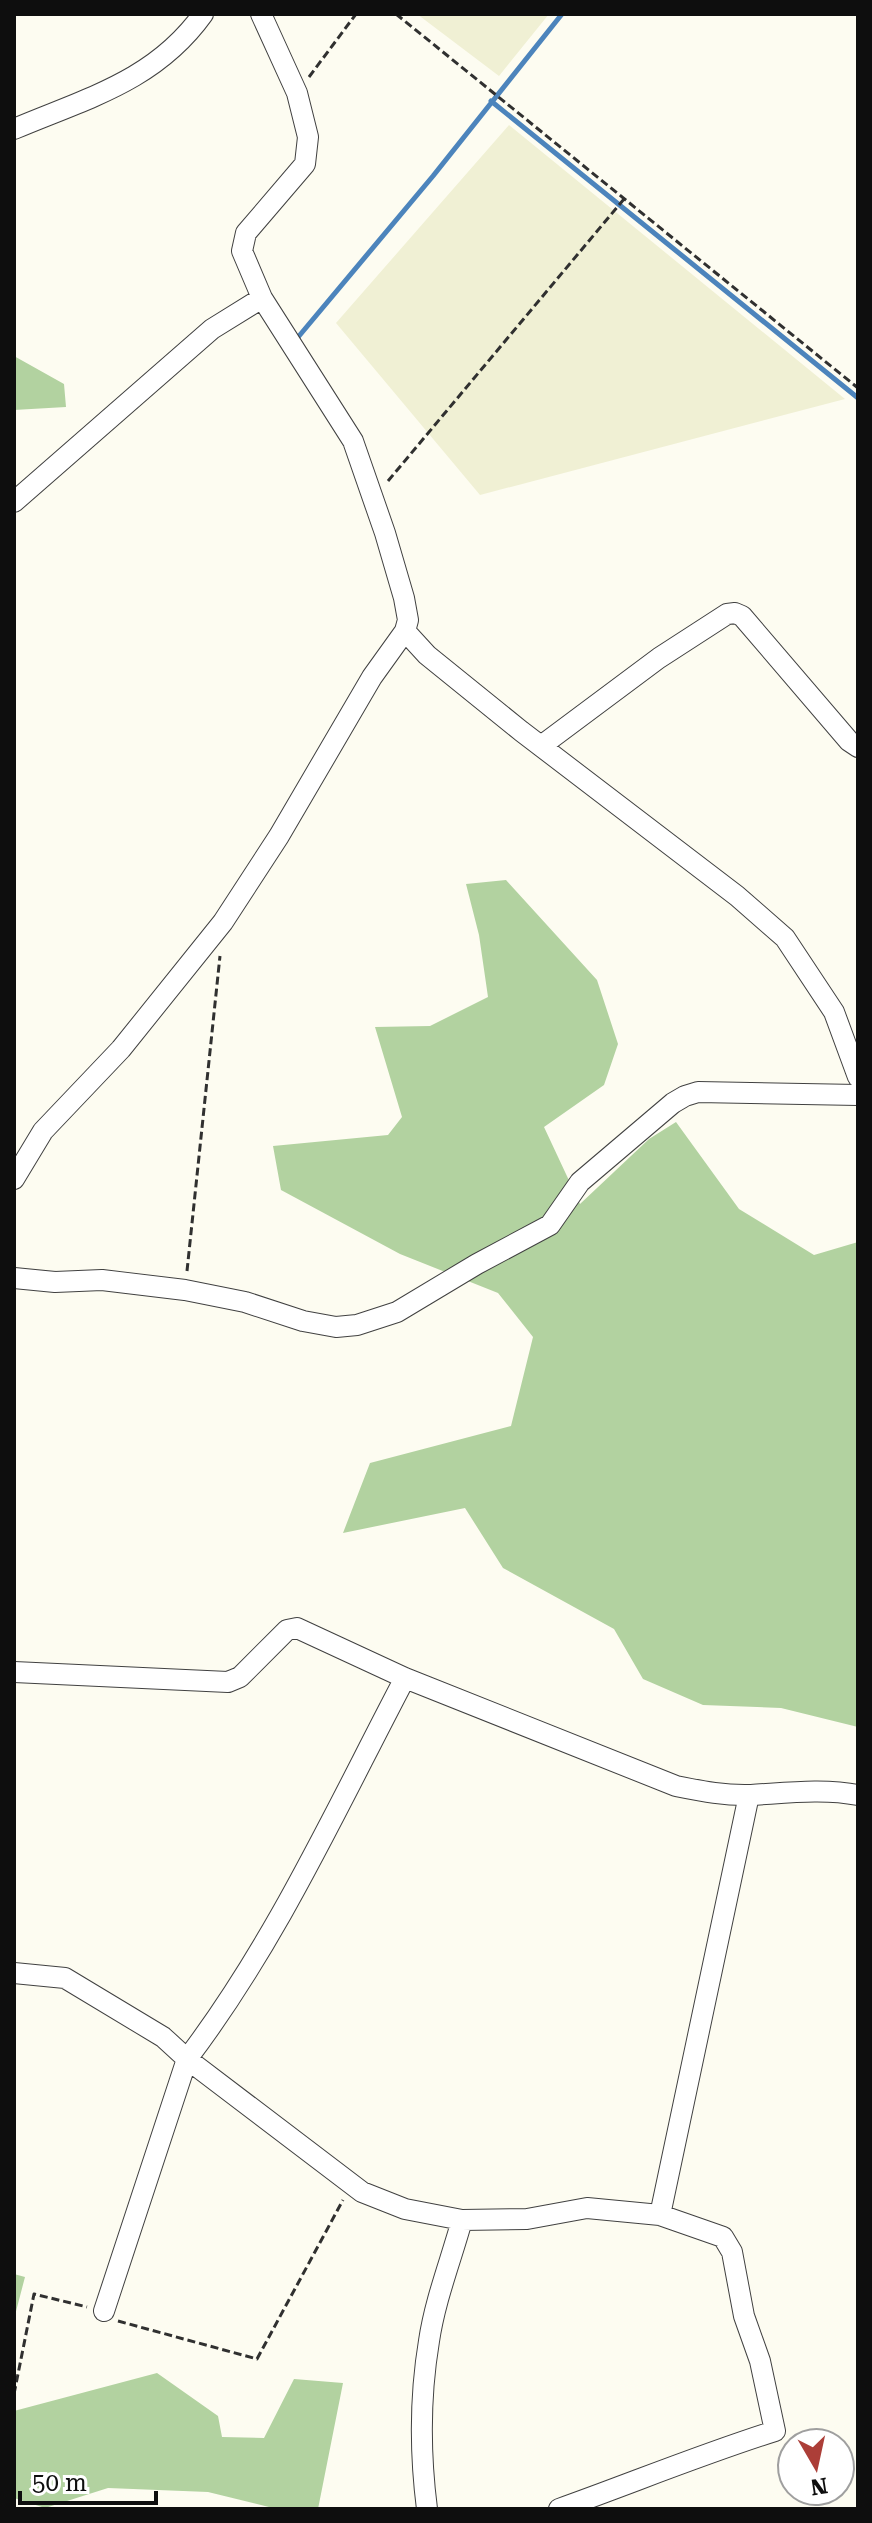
<svg xmlns="http://www.w3.org/2000/svg" width="872" height="2523" viewBox="0 0 872 2523" font-family="'Roboto Serif',serif">
<style>
.farmland{fill:#f0f0d4}
.forest{fill:#b2d2a0}
.lines{fill:none;stroke-linecap:round;stroke-linejoin:round}
.stream{stroke:#4c84bc;stroke-width:5}
.minor-casing{stroke:#414141;stroke-width:22}
.path{stroke:#303030;stroke-width:3;stroke-dasharray:8 4;stroke-linecap:butt}
.minor{stroke:#fff;stroke-width:20}
</style>
<rect width="100%" height="100%" fill="#fdfcf1"/>
<path class="farmland" d="M417 14H549L499 76Z
M509 125 845 399 480 495 336 323Z"/>
<path class="forest" d="M14 356 64 384 66 407 14 410Z
M506 880 597 980 618 1044 604 1085 544 1127 580 1204 649 1139 676 1122 739 1209 814 1255 858 1242V1727L781 1708 703 1705 643 1679 614 1629 503 1568 465 1508 343 1533 370 1463 511 1426 533 1337 498 1293 400 1254 281 1190 273 1146 388 1135 402 1117 375 1027 430 1026 488 997 479 935 466 884Z
M14 2274 25 2277 14 2319Z
M157 2373 218 2416 222 2437 264 2438 294 2379 343 2383 318 2509H277L208 2492 108 2488 45 2508 14 2498V2411Z"/>
<g class="lines">
<path class="stream" d="M491 101 858 398
M294 342 433 176 562 14"/>
<defs>
<path id="minor" d="M14 129C87 98 155 81 203 14
M14 502 212 329 262 298
M405 631 427 655 521 731 737 896 785 938 834 1012 858 1077
M541 746 659 658 727 614 735 613 742 616 849 741 858 747
M14 1179 43 1131 121 1049 223 922 279 836 372 677 405 631 408 620 404 598 385 533 353 441 262 298 242 251 246 233 305 164 308 137 297 93 261 14
M14 1278 55 1282 102 1280 185 1290 245 1302 303 1321 336 1327 357 1325 397 1312 477 1264 550 1225 580 1182 673 1103 685 1096 698 1092 858 1095
M14 1672 228 1682 240 1677 287 1630 297 1628 405 1678 676 1786C701 1791 725 1796 751 1795 785 1793 824 1788 858 1795
M14 1973 65 1978 163 2037 187 2059 362 2192 405 2209 462 2220 527 2219 587 2208 660 2215 723 2237 732 2252 744 2316 760 2361 775 2431C702 2454 632 2483 559 2509
M660 2215 749 1795
M104 2311 187 2059C276 1942 337 1807 405 1678
M427 2509C420 2454 420 2395 429 2341 435 2300 451 2260 462 2220"/>
</defs>
<use href="#minor" class="minor-casing"/>
<path class="path" d="M396 14 858 388
M309 77 356 14
M388 481 624 199
M187 1271 220 956
M118 2321 257 2359 343 2200
M14 2394 34 2294 87 2307"/>
<use href="#minor" class="minor"/>
</g>
<rect width="872" height="2523" fill="none" stroke="#0e0e0e" stroke-width="32"/>
<g transform="translate(816 2467) rotate(171)"><circle r="38" fill="#ffffff" stroke="#9f9f9f" stroke-width="2"/>
<path d="M0-6L14 30L0 20L-14 30Z" fill="#ac3e38"/>
<text y="-12" font-size="22" font-weight="bold" text-anchor="middle" fill="#0e0e0e">N</text>
</g>
<path d="M20 2491v12h136v-12" fill="none" stroke="#0e0e0e" stroke-width="4"/>
<text x="32" y="2491" font-size="24" fill="#0e0e0e" stroke="#ffffff" stroke-width="6" paint-order="stroke">50 m</text>
</svg>
